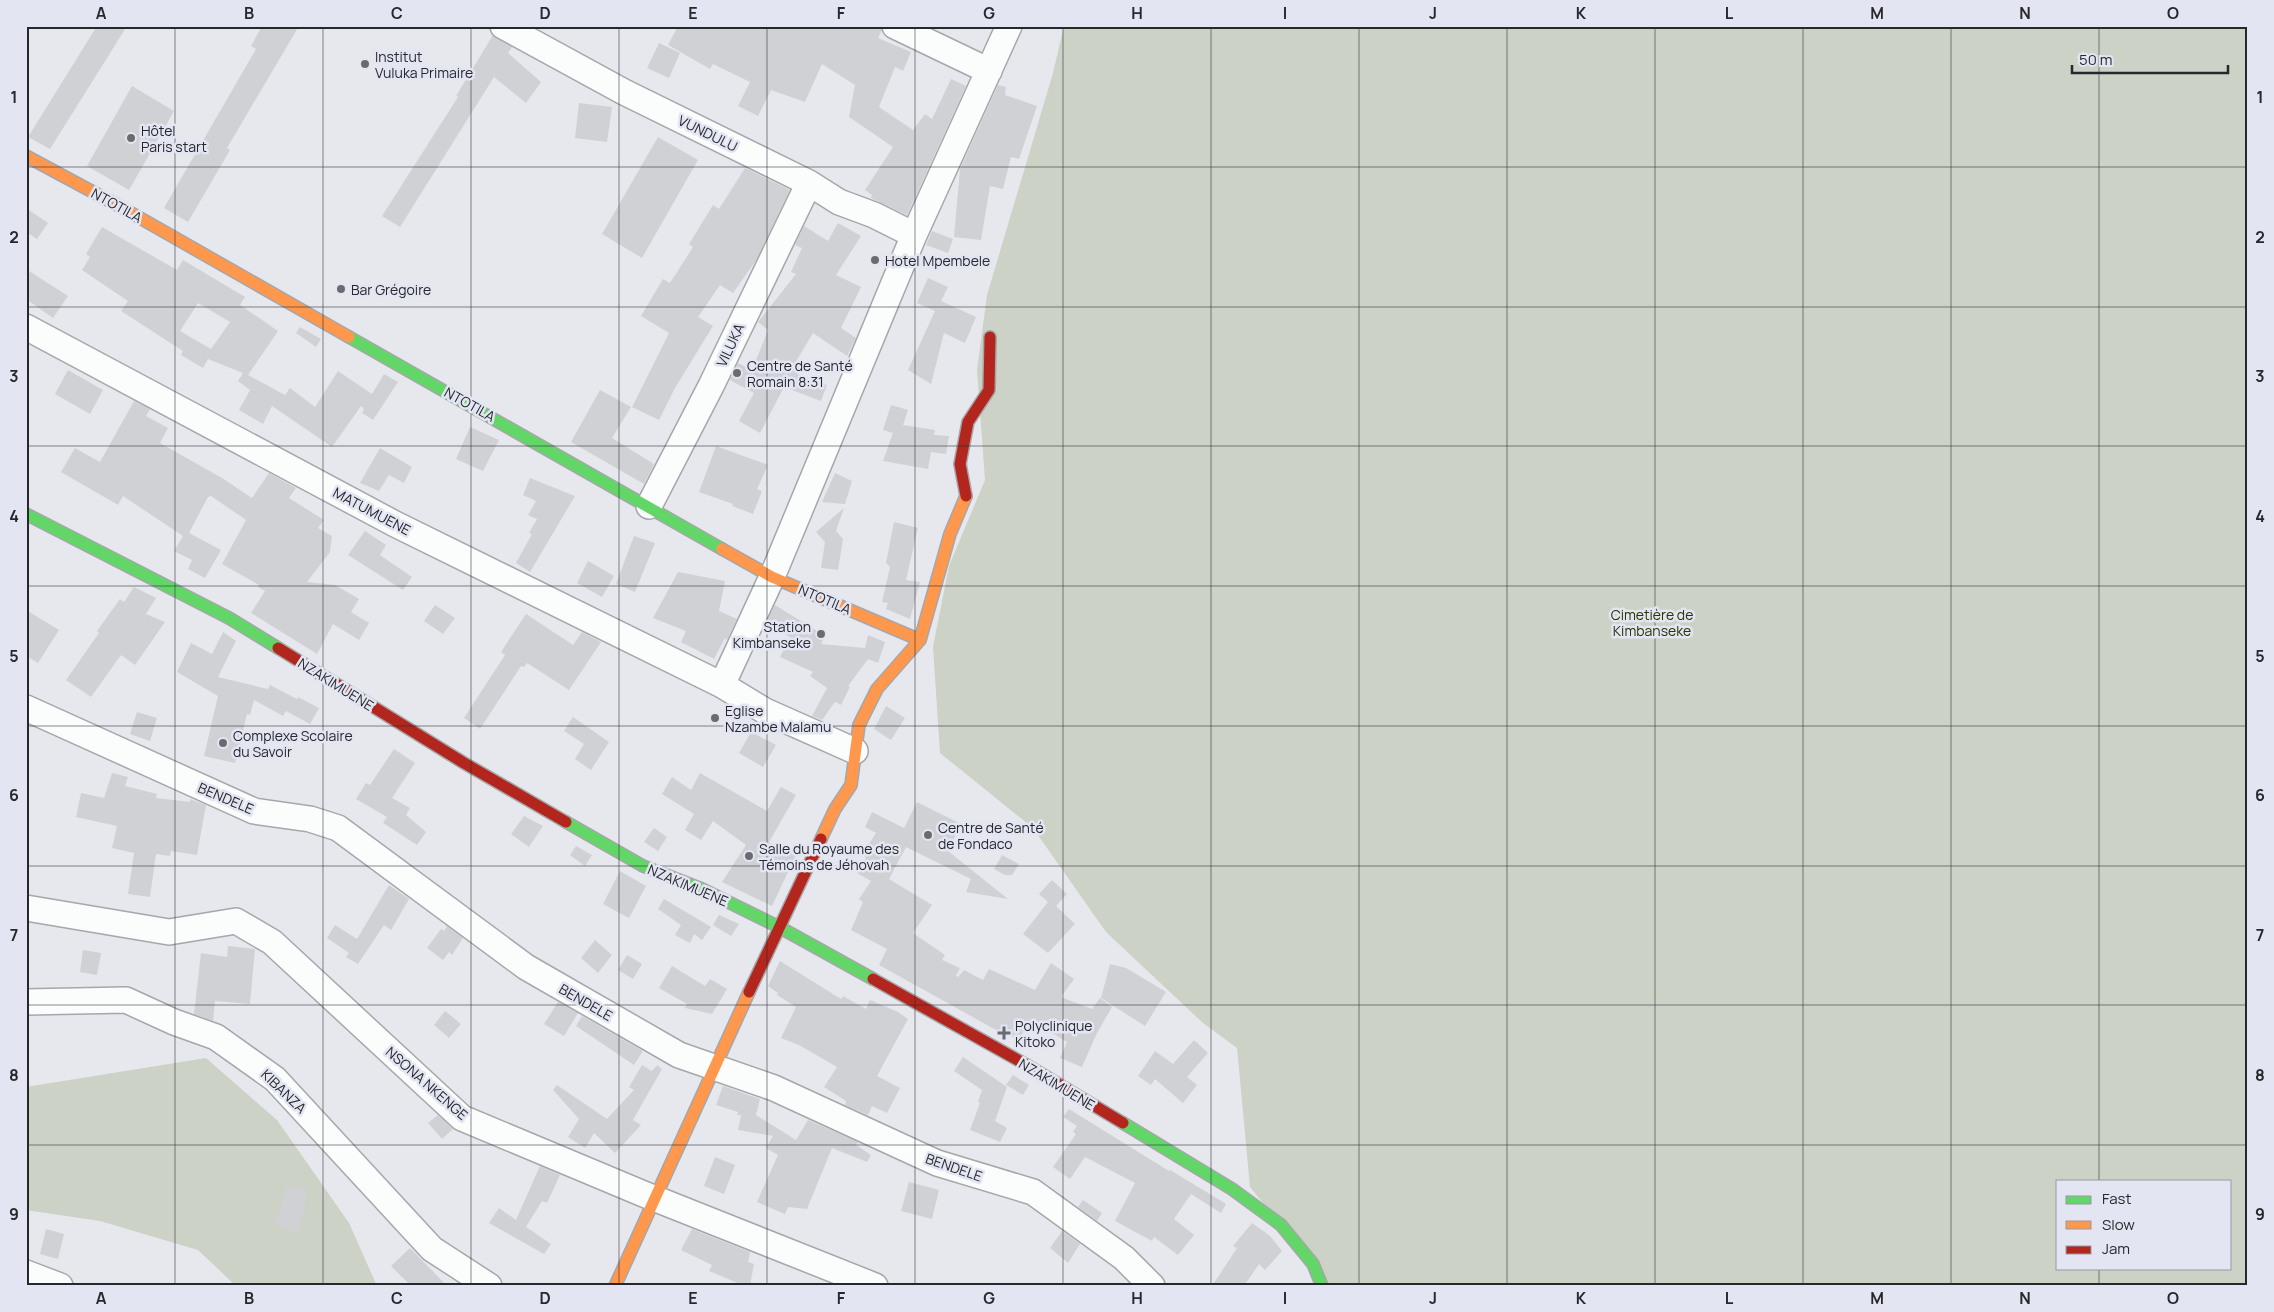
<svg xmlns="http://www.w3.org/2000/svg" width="2274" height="1312" viewBox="0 0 2274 1312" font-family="Manrope,sans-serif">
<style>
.green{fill:#ccd2c5;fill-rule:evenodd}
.building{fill:#cfd1d5;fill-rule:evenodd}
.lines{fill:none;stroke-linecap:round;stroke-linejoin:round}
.street-casing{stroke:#a5a7ab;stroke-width:28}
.fast-casing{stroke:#a5a7ab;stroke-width:14}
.slow-casing{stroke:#a5a7ab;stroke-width:14}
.jam-casing{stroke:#a5a7ab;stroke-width:14}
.street{stroke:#fbfcfc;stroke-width:25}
.fast{stroke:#63d668;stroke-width:11}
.slow{stroke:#ff974d;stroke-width:11}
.jam{stroke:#b3261e;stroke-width:11}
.grid{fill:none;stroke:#26282c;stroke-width:1;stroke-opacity:0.55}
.poi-dot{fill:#696b70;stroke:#e3e6f2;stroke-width:2}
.labels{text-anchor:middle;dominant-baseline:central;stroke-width:5;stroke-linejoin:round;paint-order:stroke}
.poi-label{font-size:14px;fill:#26282c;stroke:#e3e6f2;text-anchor:start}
.street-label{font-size:14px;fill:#26282c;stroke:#e3e6f2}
.park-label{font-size:14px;fill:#2a3501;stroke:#e3e6f2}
.neatline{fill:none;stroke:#26282c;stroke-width:2}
.grid-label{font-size:16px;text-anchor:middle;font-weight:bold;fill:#26282c}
</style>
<rect width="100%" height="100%" fill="#e6e8ee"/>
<path class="green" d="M1064 26H2248V1286H1330L1250 1187 1237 1048 1203 1023 1106 932 1033 828 940 753 933 647 949 566 985 480 977 370 987 295 1053 73ZM2058 1181H2230V1268H2058Z
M206 1058 277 1120 349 1223 377 1286H236L198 1250 100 1221 26 1210V1087Z"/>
<path class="building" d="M97 26H127L50 149 28 137Z
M262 26H299L227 148 230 150 188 222 164 208 256 49 251 46Z
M678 26H881L882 30 878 38 911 52 903 71 895 67 879 107 913 130 925 114 932 119 951 79 966 86 907 215 871 198 872 195 865 190 893 147 849 117 855 85 822 64 805 102 771 90 758 116 738 106 750 82 713 64 710 69 668 45Z
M493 35 512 47 508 53 541 82 526 103 494 77 400 227 382 216 458 97 456 96Z
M659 43 680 53 669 78 647 68Z
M998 85 1006 87 1005 95 1037 106 1019 159 1011 157 1003 189 990 186 981 240 954 237 960 169Z
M132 86 174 111 129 190 87 166Z
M579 103 612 107 607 142 575 138Z
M658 137 698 160 642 258 602 234Z
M745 168 790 190 757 259 733 293 720 285 698 317 713 326 675 388 659 420 632 407 669 333 641 316 663 279 670 283 693 247 689 244 713 205 719 209Z
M26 208 48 223 37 239 26 232Z
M838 223 861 236 836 275 861 287 841 328 856 338 847 356 813 333 794 365 799 366 797 374 827 385 821 401 784 387 760 433 739 421 754 393 730 380 738 363 752 370 768 330 758 322 796 274 791 272 802 248 795 245 804 226 828 241Z
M102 227 177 270 183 260 245 297 240 305 278 331 248 375 285 395 290 388 315 407 338 371 372 394 384 374 398 382 373 420 362 413 364 409 361 406 332 447 272 406 263 424 239 410 250 390 238 381 243 373 208 359 203 368 181 355 183 351 121 311 128 301 82 270 90 257 86 254ZM198 303 230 322 211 349 180 331Z
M932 231 953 239 948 253 926 245Z
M26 269 68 296 53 318 26 299Z
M928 278 948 287 941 301 976 317 965 343 944 333 931 384 908 370 935 311 917 303Z
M300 327 321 339 316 347 296 333Z
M68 370 103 390 90 414 55 394Z
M600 390 631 407 612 438 654 464 644 484 571 442Z
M134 401 150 409 146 416 168 428 160 443 222 478 252 498 269 473 296 488 289 498 324 520 318 528 332 536 330 552 307 582 335 585 359 599 351 612 369 623 359 640 333 624 317 654 251 613 265 591 258 587 259 585 222 564 246 520 211 496 208 497 189 533 221 550 205 578 188 569 192 560 174 551 183 536 123 496 118 505 61 472 75 448 100 462Z
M891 405 908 410 903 425 935 430 934 435 949 436 946 454 931 452 928 469 883 461 893 433 883 430Z
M470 427 499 440 483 471 456 459Z
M716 446 768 465 757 489 762 491 753 514 732 506 733 504 699 492Z
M380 448 412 467 404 483 389 475 379 491 360 483Z
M835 473 852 481 845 504 822 502Z
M530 478 575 496 530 572 516 563 532 534 529 533 537 519 528 515 536 501 523 495Z
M844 508 836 531 843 539 838 570 821 568 825 542 816 532Z
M894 522 918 528 906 580 920 582 910 619 886 609 888 603 882 602 890 567 886 563Z
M365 531 386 545 380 555 412 577 403 590 348 555Z
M634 536 655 543 635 592 616 584Z
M588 561 614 576 602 597 577 583Z
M678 572 725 581 719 611 737 619 727 640 725 638 714 659 681 642 686 631 653 618Z
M134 587 156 598 146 614 165 622 135 665 121 655 91 697 66 680 99 633 97 631 120 599 124 602Z
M435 605 455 618 443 634 424 621Z
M775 605 825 636 821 644 865 648 868 635 885 642 878 663 868 659 848 686 850 687 841 705 835 702 822 720 812 716 827 688 810 676 813 672 780 657 790 637 766 623Z
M26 610 59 630 38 663 26 656Z
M526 614 573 645 582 632 601 642 569 690 527 663 524 667 521 666 480 729 464 718 505 655 501 652Z
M223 632 236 641 218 677 268 689 270 685 297 699 298 697 319 708 310 724 286 711 283 716 254 700 250 715 247 714 235 763 204 756 218 696 177 672 191 643 212 654Z
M886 706 905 718 891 740 874 729Z
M137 712 157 718 150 741 130 734Z
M573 717 609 742 591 770 575 759 584 744 564 731Z
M751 732 776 745 763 767 739 753Z
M394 749 415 763 392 798 410 808 406 815 426 832 417 845 383 823 387 817 356 799 366 783 370 785Z
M112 773 128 777 125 786 157 794 156 798 190 802V799L206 805 197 855 171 851 170 856 156 854 150 897 128 894 134 853 112 848 117 826 76 817 81 793 104 798Z
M700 773 767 811 781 787 796 795 769 842 796 855 772 906 722 882 746 845 713 821 701 840 685 830 694 814 662 794 672 777 691 790Z
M917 802 961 824 948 851 1008 899 966 892 971 879 906 847 889 879 932 905 913 933 945 955 942 960 960 968 956 976 958 977 964 970 983 980 989 969 1035 990 1051 963 1074 979 1061 997 1092 1009 1100 998 1112 1007 1097 1033 1082 1067 1060 1058 1067 1042 1030 1020 1019 1040 996 1030 879 965 887 949 851 930 863 902 859 899 871 881 857 873 866 857 862 855 876 833 865 827 872 812 904 828Z
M524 816 543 826 529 847 511 834Z
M654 828 667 837 658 851 644 842Z
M576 846 592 855 585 866 570 855Z
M1002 855 1019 864 1012 875H1005L994 869Z
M620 871 646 886 629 918 603 904Z
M1052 880 1067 894 1056 906 1075 924 1048 953 1023 934 1048 902 1039 894Z
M389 885 409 899 391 930 384 925 358 964 346 957 349 953 327 938 335 925 357 939Z
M664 899 711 927 702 940 694 934 690 943 675 935 681 925 658 909Z
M719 915 739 924 731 936 713 925Z
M447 926 463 938 452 955 449 952 443 960 427 948 441 929 444 931Z
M595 940 612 955 598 973 581 958Z
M228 946 255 949 250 1004 215 1001 213 1021 194 1014 201 953 227 957Z
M83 950 101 953 97 975 80 972Z
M627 955 642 964 633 979 618 970Z
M780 961 841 999 843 996 866 1009 870 1000 898 1012 908 1019 877 1076 900 1088 887 1113 872 1106 868 1115 845 1105 846 1101 824 1087 837 1067 799 1045 781 1038 796 1007 777 995 778 993 768 986Z
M1110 964 1126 968 1166 992 1145 1026 1101 998Z
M672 966 705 986 710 979 727 989 712 1014 685 1008 687 1004 659 988Z
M558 1002 578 1013 564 1036 544 1024Z
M445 1011 461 1024 449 1038 434 1025Z
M582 1016 643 1051 634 1065 576 1026Z
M1194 1040 1208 1053 1187 1077 1197 1085 1183 1103 1155 1079 1151 1085 1138 1076 1155 1051 1173 1064Z
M963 1057 1007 1087 995 1121 1007 1128 1000 1142 970 1130 980 1103 978 1102 982 1090 954 1071Z
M642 1065 652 1071 657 1065 662 1069 633 1120 641 1125 615 1153 594 1133 585 1148 568 1137 579 1119 553 1090 557 1085 607 1119 634 1090 629 1087Z
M1013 1075 1029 1085 1023 1095 1006 1085Z
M723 1086 760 1099 756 1115 796 1140 808 1120 858 1142 856 1145 871 1155 867 1162 832 1148 807 1209 788 1207 785 1214 757 1202 778 1155 766 1148 773 1136 738 1130 741 1115H737L738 1112 716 1105Z
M1069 1109 1169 1171 1170 1170 1223 1202 1226 1204 1221 1213 1191 1194 1174 1219 1194 1235 1178 1255 1154 1237 1152 1241 1115 1221 1135 1183 1085 1157 1070 1179 1053 1167 1076 1134 1073 1132 1077 1126 1063 1117Z
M438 1115 453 1129 442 1139 428 1123Z
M715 1157 735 1165 724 1194 704 1186Z
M540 1166 560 1175 547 1203 542 1201 526 1227 551 1244 544 1254 489 1223 499 1208 516 1220Z
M909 1182 939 1190 932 1219 901 1211Z
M286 1186 308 1191 298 1235 273 1221 280 1210Z
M1083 1200 1102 1213 1097 1221 1078 1207Z
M1252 1223 1270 1236 1282 1251 1265 1270 1259 1264 1244 1286H1212L1237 1248 1233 1246Z
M46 1229 64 1234 58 1259 40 1254Z
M692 1229 750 1252 748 1262 754 1264 750 1286H745L709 1271 712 1265 681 1250Z
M1062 1231 1080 1244 1068 1263 1050 1248Z
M410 1248 447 1286H411L391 1266Z"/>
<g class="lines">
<defs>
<path id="street" d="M503 26 624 92 809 183 839 202 874 215 914 235
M895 26 989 71
M26 327 395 524 722 685
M649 506 711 386 809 183
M26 708 254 811 310 819 338 828 526 967 679 1055 774 1088 937 1163 1033 1192 1124 1258 1152 1286
M855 751 765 711 722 685 772 577 914 235 1009 26
M26 908 169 932 236 921 272 942 462 1118 646 1195 875 1286
M26 1002 126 1000 174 1022 216 1037 275 1079 432 1249 489 1286
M26 1273 60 1286"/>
<path id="fast" d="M349 337 722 549
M26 514 229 618 278 648
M566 822 643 866 702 889 779 927 873 979
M1123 1123 1232 1189 1281 1225 1313 1264 1322 1286"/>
<path id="slow" d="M26 156 119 206 349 337
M722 549 772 577 920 640
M821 839 835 809 851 785 859 725 877 689 920 640 950 534 966 496
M615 1286 749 992"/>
<path id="jam" d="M966 496 960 464 968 422 989 390 990 337
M278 648 464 763 566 822
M873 979 1025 1064 1123 1123
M749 992 821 839"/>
</defs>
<use href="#street" class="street-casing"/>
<use href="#fast" class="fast-casing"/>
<use href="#slow" class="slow-casing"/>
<use href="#jam" class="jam-casing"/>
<use href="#street" class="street"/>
<use href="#fast" class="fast"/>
<use href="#slow" class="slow"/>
<use href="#jam" class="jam"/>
</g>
<path class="grid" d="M175 26V1286M323 26V1286M471 26V1286M619 26V1286M767 26V1286M915 26V1286M1063 26V1286M1211 26V1286M1359 26V1286M1507 26V1286M1655 26V1286M1803 26V1286M1951 26V1286M2099 26V1181M26 167H2248M26 307H2248M26 446H2248M26 586H2248M26 726H2248M26 866H2248M26 1005H2248M26 1145H2248M2099 1268V1286"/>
<g class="poi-dot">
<circle cx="365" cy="64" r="5"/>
<circle cx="131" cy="138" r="5"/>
<circle cx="875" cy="260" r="5"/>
<circle cx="341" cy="289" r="5"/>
<circle cx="737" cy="373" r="5"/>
<circle cx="821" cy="634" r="5"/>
<circle cx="715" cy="718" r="5"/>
<circle cx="223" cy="743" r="5"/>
<circle cx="928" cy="835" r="5"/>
<circle cx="749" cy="856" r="5"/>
<path d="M1001.5 1025.5h5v5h5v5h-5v5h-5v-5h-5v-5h5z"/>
</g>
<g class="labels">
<g class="poi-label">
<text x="375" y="56">Institut<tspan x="375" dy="16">Vuluka Primaire</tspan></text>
<text x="141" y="130">Hôtel<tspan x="141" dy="16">Paris start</tspan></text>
<text x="885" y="260">Hotel Mpembele</text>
<text x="351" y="289">Bar Grégoire</text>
<text x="747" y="365">Centre de Santé<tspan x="747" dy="16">Romain 8:31</tspan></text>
<text x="811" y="626" text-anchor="end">Station<tspan x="811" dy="16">Kimbanseke</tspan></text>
<text x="725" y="710">Eglise<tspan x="725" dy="16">Nzambe Malamu</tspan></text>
<text x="233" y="735">Complexe Scolaire<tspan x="233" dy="16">du Savoir</tspan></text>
<text x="938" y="827">Centre de Santé<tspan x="938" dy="16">de Fondaco</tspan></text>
<text x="759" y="848">Salle du Royaume des<tspan x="759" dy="16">Témoins de Jéhovah</tspan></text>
<text x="1015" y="1025">Polyclinique<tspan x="1015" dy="16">Kitoko</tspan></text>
</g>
<g class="street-label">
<text transform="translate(708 133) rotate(26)">VUNDULU</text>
<text transform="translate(117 205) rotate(29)">NTOTILA</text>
<text transform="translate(730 345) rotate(-65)">VILUKA</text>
<text transform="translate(470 404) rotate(29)">NTOTILA</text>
<text transform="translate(372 511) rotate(28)">MATUMUENE</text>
<text transform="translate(825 599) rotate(23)">NTOTILA</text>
<text transform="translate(336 684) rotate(32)">NZAKIMUENE</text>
<text transform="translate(226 798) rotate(23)">BENDELE</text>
<text transform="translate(688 885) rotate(23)">NZAKIMUENE</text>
<text transform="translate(586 1002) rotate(30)">BENDELE</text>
<text transform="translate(427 1083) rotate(41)">NSONA NKENGE</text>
<text transform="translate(1057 1084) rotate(31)">NZAKIMUENE</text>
<text transform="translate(284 1091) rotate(44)">KIBANZA</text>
<text transform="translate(954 1167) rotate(19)">BENDELE</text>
</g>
<g class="park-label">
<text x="1652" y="614">Cimetière de<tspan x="1652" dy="16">Kimbanseke</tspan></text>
</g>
</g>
<rect width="2274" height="1312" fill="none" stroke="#e3e6f2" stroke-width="55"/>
<rect x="2056" y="1180" width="175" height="90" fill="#e3e6f2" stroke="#979aa3"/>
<rect x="2066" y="1196" width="25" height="8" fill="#63d668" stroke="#979aa3"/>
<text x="2102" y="1204" font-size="15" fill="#26282c">Fast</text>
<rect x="2066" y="1221" width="25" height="8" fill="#ff974d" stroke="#979aa3"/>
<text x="2102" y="1230" font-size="15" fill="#26282c">Slow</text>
<rect x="2066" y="1246" width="25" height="8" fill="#b3261e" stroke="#979aa3"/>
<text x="2102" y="1254" font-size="15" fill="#26282c">Jam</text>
<path d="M2072 65v8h156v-8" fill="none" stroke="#26282c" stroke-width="2.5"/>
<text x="2079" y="65" font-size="15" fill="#26282c" stroke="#e3e6f2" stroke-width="4" paint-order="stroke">50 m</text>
<rect x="28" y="28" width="2218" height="1256" class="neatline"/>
<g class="grid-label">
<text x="101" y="19">A</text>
<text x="249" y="19">B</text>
<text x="397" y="19">C</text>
<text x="545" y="19">D</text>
<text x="693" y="19">E</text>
<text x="841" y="19">F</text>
<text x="989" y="19">G</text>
<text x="1137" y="19">H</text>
<text x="1285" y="19">I</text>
<text x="1433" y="19">J</text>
<text x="1581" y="19">K</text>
<text x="1729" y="19">L</text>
<text x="1877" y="19">M</text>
<text x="2025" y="19">N</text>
<text x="2173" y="19">O</text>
<text x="14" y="103">1</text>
<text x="2260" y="103">1</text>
<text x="14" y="243">2</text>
<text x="2260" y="243">2</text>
<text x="14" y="382">3</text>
<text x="2260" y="382">3</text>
<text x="14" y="522">4</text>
<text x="2260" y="522">4</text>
<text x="14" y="662">5</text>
<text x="2260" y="662">5</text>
<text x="14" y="801">6</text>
<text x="2260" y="801">6</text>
<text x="14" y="941">7</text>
<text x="2260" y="941">7</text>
<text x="14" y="1081">8</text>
<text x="2260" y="1081">8</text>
<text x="14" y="1220">9</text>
<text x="2260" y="1220">9</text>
<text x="101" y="1304">A</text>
<text x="249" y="1304">B</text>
<text x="397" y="1304">C</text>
<text x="545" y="1304">D</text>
<text x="693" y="1304">E</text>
<text x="841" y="1304">F</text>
<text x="989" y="1304">G</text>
<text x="1137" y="1304">H</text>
<text x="1285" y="1304">I</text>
<text x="1433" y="1304">J</text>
<text x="1581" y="1304">K</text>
<text x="1729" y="1304">L</text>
<text x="1877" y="1304">M</text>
<text x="2025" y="1304">N</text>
<text x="2173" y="1304">O</text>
</g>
</svg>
